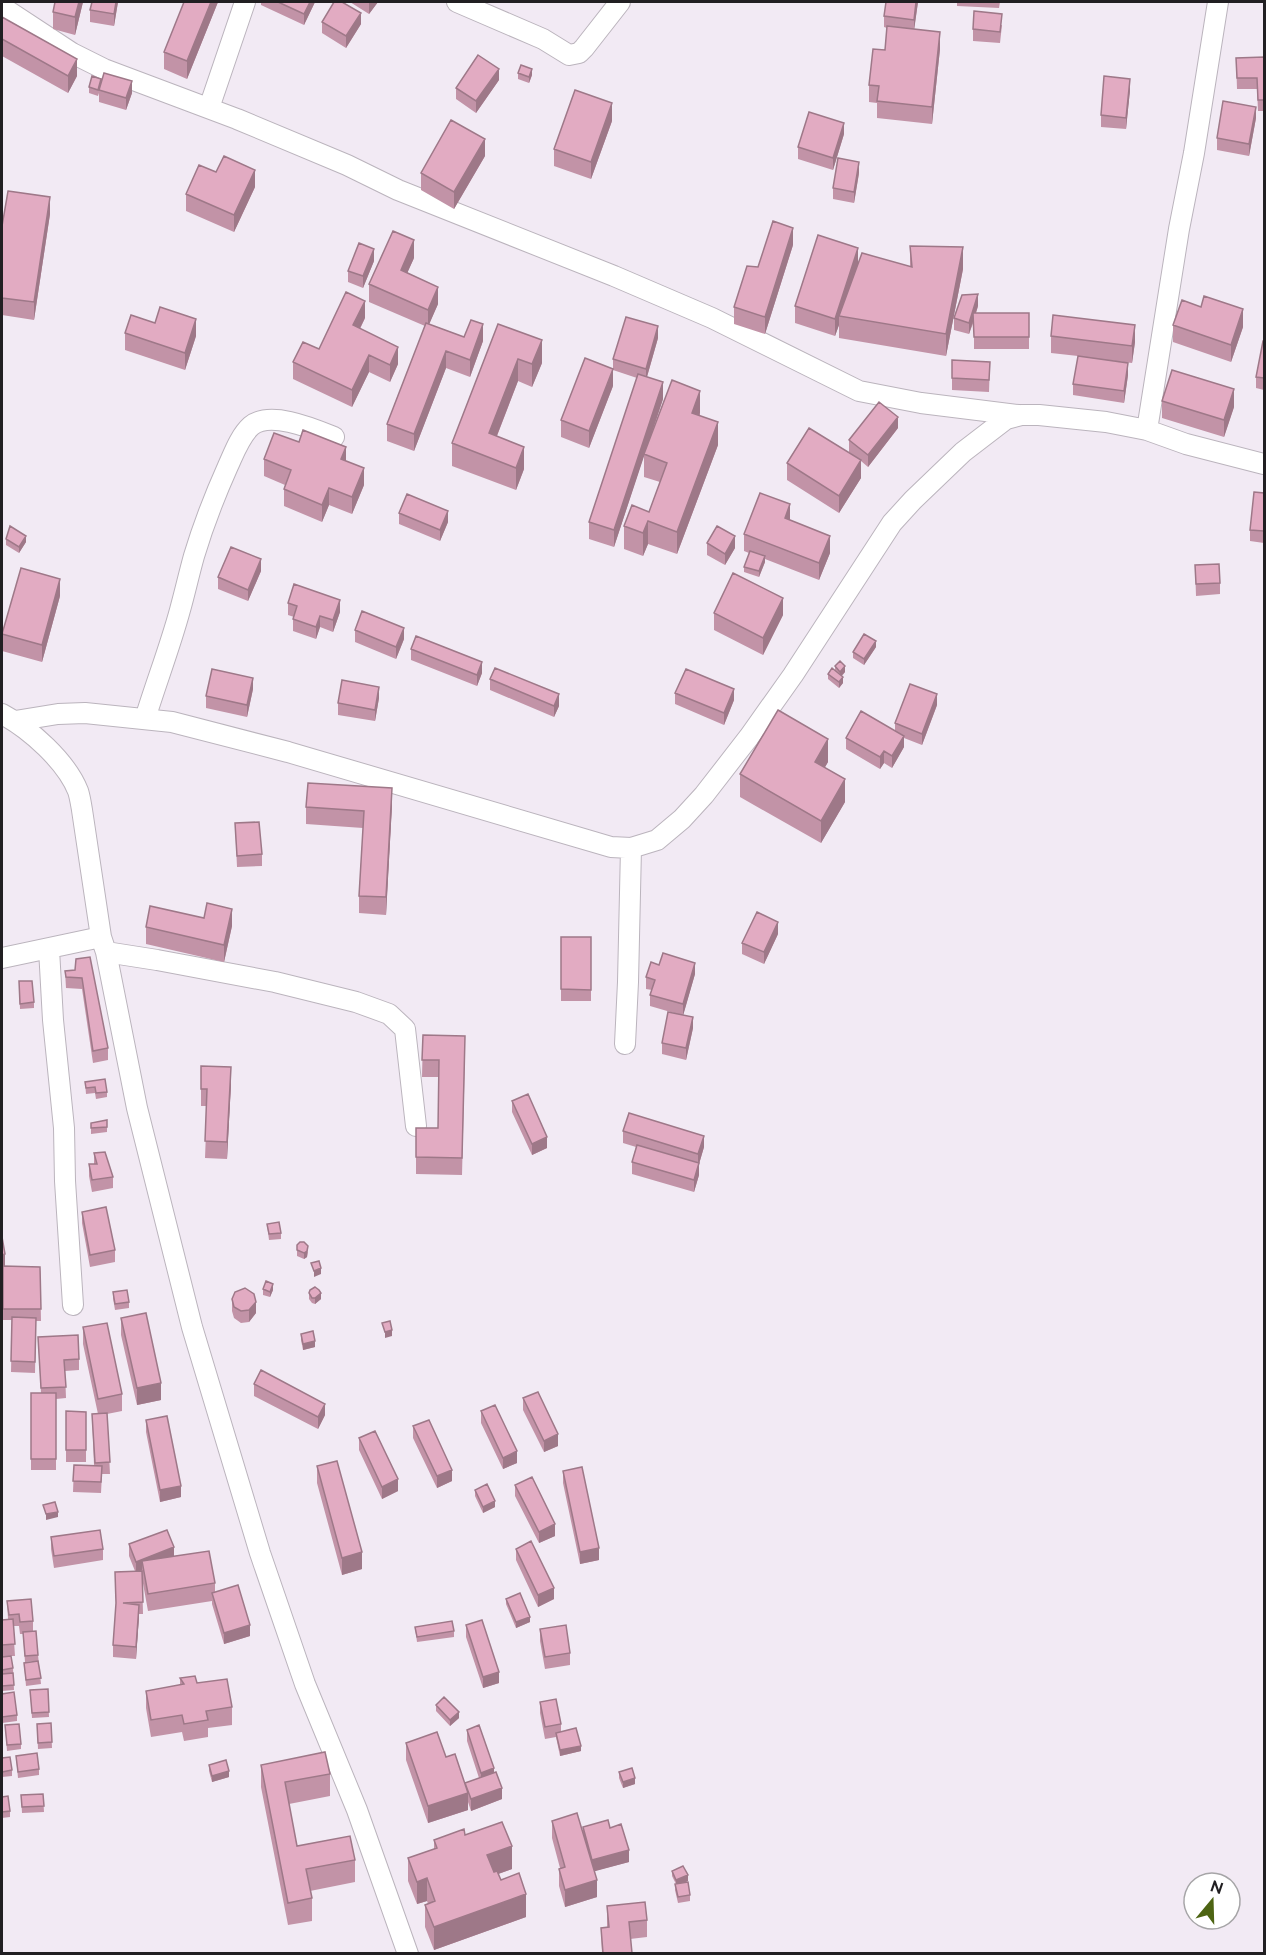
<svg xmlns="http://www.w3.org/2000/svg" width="1266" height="1955" viewBox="0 0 1266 1955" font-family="Raleway,sans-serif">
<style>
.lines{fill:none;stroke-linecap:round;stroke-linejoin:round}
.minor-casing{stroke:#bbb4bd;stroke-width:22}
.minor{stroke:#fff;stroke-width:20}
.wall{fill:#c293a7}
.shaded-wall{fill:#9e7888}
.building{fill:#e2abc2;stroke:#9e7888;stroke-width:1.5}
</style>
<rect width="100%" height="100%" fill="#f2eaf4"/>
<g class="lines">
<defs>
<path id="minor" d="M457 2 543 39 569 55 579 53 584 48 620 2
M2 7 72 53 104 69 237 119 347 165 398 190 614 276 712 318 859 391 921 403 1018 415
M209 108 245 2
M1147 430 1179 229 1194 153 1218 2
M2 714C30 729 66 761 78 791 80 797 81 804 82 810L101 937 106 952 137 1108 192 1327 260 1553 305 1684 357 1810 408 1954
M145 719C156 683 170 647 180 610 185 592 189 574 194 556 203 526 215 495 228 466 234 453 240 436 251 426 270 410 314 429 334 437
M15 721 58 714 85 713 172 722 288 752 611 847 631 848 657 840 682 819 704 795 749 737 793 675 892 523 913 500 963 452 1006 419 1021 415H1039L1106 422 1147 430 1186 444 1264 464
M49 949 53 1020 64 1128 65 1181 73 1305
M106 952 157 960 275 982 356 1002 389 1014 405 1029 416 1126
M2 958 101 937
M625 1044 628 982 631 848"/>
</defs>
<use href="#minor" class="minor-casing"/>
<use href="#minor" class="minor"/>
</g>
<path class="wall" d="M83 2 75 35 53 29V12Z
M118 2 114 26 90 22V10Z
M218 2 187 79 164 69V52Z
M261 2H315L304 25 261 5Z
M350 2H378L369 14Z
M918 2 914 29 940 49 932 124 877 118V103L869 102V85L885 50 887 28 884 27V16Z
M957 2H1000L999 8 957 6Z
M2 17 77 76 68 93 2 56Z
M322 22 361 24 346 48 322 33Z
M1002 25 1000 43 973 41V29Z
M1264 57V111H1258L1257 89H1237L1236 58Z
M518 73 532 75 529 83 518 79Z
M101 79 132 93 126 110 99 102V93L98 96 89 93V87Z
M499 80 476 113 456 99V88Z
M1130 90 1126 129 1101 127V115Z
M1256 118 1249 156 1217 150V138Z
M612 121 591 179 554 166V149Z
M844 134 833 170 798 159V147Z
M485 156 454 209 421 190V173Z
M216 172 255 187 234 232 186 211V194Z
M859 173 854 203 833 199V188Z
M50 214 34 320 2 315V226Z
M793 245 765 334 734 324V307L758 267Z
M910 246 963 269 946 356 839 338V325L835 336 795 323V306L858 263 910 267Z
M414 258 407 273 438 304 429 324 464 337 483 341 470 377 446 368 414 451 387 441V424L425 326 369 302V284Z
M374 261 363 288 348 282V271Z
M978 306 976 313H1029V349H974V321L969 334 954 330V318Z
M365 318 360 329 398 364 390 382 369 372 352 407 293 379V362L319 349Z
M155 323 196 336 185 370 125 350V333Z
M498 324 542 363 532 387 518 381 497 436 524 469 516 490 452 466V443Z
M1173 325 1243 327 1231 362 1173 342Z
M1051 336 1135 342 1132 363 1107 360 1128 375 1124 403 1073 395V384L1078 356 1051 353Z
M658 338 647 377 663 399 648 445 700 413V416L718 445 677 554 648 544 643 556 624 549V526L649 512 660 482 644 477V455L614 547 589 539V522L637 378 613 370V359Z
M1264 341V390L1256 388V377Z
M990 362 989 392 952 390V378Z
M613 386 589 448 561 437V420Z
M1162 401 1234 407 1224 437 1162 418Z
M898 428 868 467 861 461V478L839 513 787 480V463L857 458 849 452V440Z
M264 459 346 461 364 485 352 514 329 505 322 522 284 506V489L285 485 264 476Z
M1264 493V543L1250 541V530Z
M399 513 448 522 440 541 399 524Z
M790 520 830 553 819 580 765 559V562L759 577 744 572V567L749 553 744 551V534Z
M6 539 26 542 19 553 6 545Z
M707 543 735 548 725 565 707 555Z
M1195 565 1220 583V594L1196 596Z
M261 571 248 601 218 589V577Z
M60 596 42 662 2 651V634Z
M288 603 340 612 333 632 320 627 316 639 293 631V619L294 617 288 615Z
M714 613 783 615 763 655 714 630Z
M355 630 404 639 396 659 355 642Z
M876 647 864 665 853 658V652Z
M411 649 482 673 477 686 411 660Z
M835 666 845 672 842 676 843 683 839 688 828 679V674L835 670Z
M490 679 559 706 554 717 490 690Z
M253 689 247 717 206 708V696Z
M675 693 734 700 724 725 675 704Z
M379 698 375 721 338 715V703Z
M937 705 922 745 904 738V747L892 768 884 763 880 769 846 749V738L895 731V723Z
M828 762 825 767 845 802 821 843 740 797V774Z
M392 805 386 915 359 913V896L363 828 306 824V807Z
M235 823 262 854V866L237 867Z
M232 926 224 962 146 944V927Z
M778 934 764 964 742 954V943Z
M561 937H591V1001H561Z
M76 959 108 1048V1060L93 1063 82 989 66 988 65 971 75 970Z
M695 974 683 1015 693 1028 686 1060 662 1054V1043L674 1013 650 1006V995L652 990 646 989V977Z
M19 981 34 1002V1008L20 1009Z
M423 1035 465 1054 462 1175 416 1174V1128H438L439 1077H422Z
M201 1066 231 1084 227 1159 205 1158 207 1106H201Z
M85 1082 107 1092V1097L96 1099 95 1093 86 1094Z
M512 1101 547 1148 532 1155 512 1112Z
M107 1120V1132L91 1134V1123Z
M623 1131 704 1147 699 1164V1175L694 1192 632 1174V1162L636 1147 623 1143Z
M94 1153 113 1177V1188L92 1192 89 1176V1164H94Z
M82 1212 115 1250V1262L90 1267 82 1223Z
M267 1224 281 1233V1239L269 1240Z
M2 1237 5 1266 40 1267 41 1321H36L35 1373 11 1372 12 1320H3V1266Z
M297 1245 308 1252 307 1257 304 1259 297 1256Z
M263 1289 273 1290 270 1297 263 1295Z
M113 1292 129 1302V1308L115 1310 113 1298Z
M309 1293 321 1299 315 1304 312 1303 309 1299Z
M232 1299 256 1313 249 1322 241 1323 234 1318 232 1311Z
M121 1318 161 1400 137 1405 121 1335Z
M83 1327 122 1394V1411L107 1414 110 1474H102L101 1493 73 1492 74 1465H94L92 1414H98L83 1344Z
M301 1334 315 1347 303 1350 301 1340Z
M38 1337 79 1359V1370L65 1371 66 1398 56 1399V1470H31V1393H41Z
M254 1384 325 1415 318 1429 254 1396Z
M523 1398 558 1446 544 1452 523 1410Z
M66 1411 86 1412V1462H66Z
M481 1411 517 1463 503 1469 481 1423Z
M146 1420 181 1497 160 1502 146 1432Z
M413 1426 452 1481 437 1488 413 1438Z
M359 1438 398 1491 382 1499 359 1450Z
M317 1466 362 1569 342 1575 317 1483Z
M563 1471 599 1560 580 1564 563 1483Z
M515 1485 555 1536 539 1543 515 1496Z
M475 1490 495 1507 483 1513 475 1496Z
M51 1537 103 1549V1560L54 1568 51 1549Z
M129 1544 174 1556 215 1583V1592L250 1636 224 1644 212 1604V1601L148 1611 142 1578V1570V1571L143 1614H139L136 1659 113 1657V1645L135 1571 129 1556Z
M516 1549 554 1599 538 1607 516 1560Z
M506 1599 530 1622 516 1628 506 1604Z
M7 1601 33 1621V1631L38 1655 41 1684 26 1686 24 1663 37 1661 25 1662 23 1634H20L19 1626H13L15 1656H11L13 1668 14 1690 2 1691V1620L8 1619Z
M466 1625 499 1683 483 1688 466 1637Z
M415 1627 454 1631V1637L417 1642Z
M540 1629 570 1653V1665L545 1669 540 1641Z
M180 1678 197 1683 232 1707V1725L208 1728V1737L184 1741 182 1732 151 1737 146 1708V1691L180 1685Z
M48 1689 49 1717 32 1718 30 1690Z
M2 1694 17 1715V1721L2 1723Z
M540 1702 561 1724V1732L581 1751 560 1756 556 1737 545 1739 540 1713Z
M436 1705 459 1718 450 1726 436 1711Z
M51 1723 52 1748 38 1749 37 1724Z
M5 1725 21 1744V1749L7 1751Z
M467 1730 494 1772 502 1799 471 1811 468 1802V1810L428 1823 406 1760V1743L446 1757 465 1784 479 1778 467 1741Z
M16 1756 39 1769V1775L18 1778Z
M2 1758 12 1770V1776L2 1777Z
M209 1765 229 1777 212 1782 209 1771Z
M261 1765 330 1774V1796L289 1804 297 1846 355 1860V1882L310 1891 312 1898V1921L288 1925 261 1787Z
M619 1772 635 1784 623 1788 619 1778Z
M43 1794 44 1812 22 1813 21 1795Z
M2 1797 10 1811V1817L2 1818Z
M552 1821 583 1833V1827L610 1828 629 1862 594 1871 597 1897 565 1907 559 1886V1869L560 1868 552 1838Z
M465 1835 512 1869 498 1874 501 1880 526 1917 434 1950 425 1927V1905L428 1904 427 1901 417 1904 408 1881V1858L434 1849V1840Z
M672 1871 688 1881 684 1883 690 1895V1901L678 1903 675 1890 676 1884 672 1876Z
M607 1906 647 1920V1937L630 1939 632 1953H602L601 1928 607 1927Z"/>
<path class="shaded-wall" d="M79 2H83L75 35V17Z
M116 2H118L114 26V14Z
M211 2H218L187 79V61Z
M310 2H315L304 25V14Z
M370 2H378L369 14V3Z
M916 2H918L914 31V20Z
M361 13V24L346 48V36Z
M940 32V49L932 124V107Z
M77 59V76L68 93V76Z
M499 69V80L476 113V101Z
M532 69V75L529 83V77Z
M1130 79V90L1126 129V118Z
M132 81V93L126 110V98Z
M612 103V121L591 179V162Z
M1256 107V118L1249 156V144Z
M844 123V134L833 170V158Z
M485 139V156L454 209V192Z
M859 162V173L854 203V192Z
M255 170V187L234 232V215Z
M50 197V214L34 320V302Z
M793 228V245L765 334V317Z
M414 240V258L401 287V270Z
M963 247V269L946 356V334Z
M858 248V265L839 316V325L835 336V319Z
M374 249V261L363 288V276Z
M438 287V304L428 327V310Z
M978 294V306L969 334V323Z
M365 301V318L353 342V325Z
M1243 309V327L1231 362V345Z
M196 319V336L185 370V353Z
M483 324V341L470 377V360Z
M1135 325V342L1132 363V346Z
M658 326V338L646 380V369Z
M542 340V363L532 387V364Z
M398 347V364L390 382V365Z
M446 351V368L414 451V434Z
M369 355V372L352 407V390Z
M518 359V381L489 456V433Z
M1128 363V375L1124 403V391Z
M613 369V386L589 448V431Z
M663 382V399L614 547V530Z
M1234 389V407L1224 437V420Z
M700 391V413L692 435V413Z
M898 417V428L868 467V455Z
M718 422V445L677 554V532Z
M346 447V465L341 459Z
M524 447V469L516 490V468Z
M861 460V478L839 513V496Z
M364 468V485L352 514V497Z
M329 488V505L322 522V505Z
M790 504V522L785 518Z
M448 511V522L440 541V530Z
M648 521V544L643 556V533Z
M26 536V542L19 553V547Z
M735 536V548L725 565V554Z
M830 536V553L819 580V563Z
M765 556V562L759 577V571Z
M261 559V571L248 601V590Z
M60 579V596L42 662V645Z
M783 598V615L763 655V638Z
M340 600V612L333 632V620Z
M320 616V627L316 639V627Z
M404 628V639L396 659V647Z
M876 641V647L864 665V659Z
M482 662V673L477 686V675Z
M845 666V672L840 677V672Z
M843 677V683L839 688V682Z
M253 678V689L247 717V705Z
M379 687V698L375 721V710Z
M734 689V700L724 725V713Z
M559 694V706L554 717V706Z
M937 694V705L922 745V734Z
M904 736V747L892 768V756Z
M828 739V762L815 784V762Z
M884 751V763L880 769V757Z
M845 779V802L821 843V821Z
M392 788V805L386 915V897Z
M232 909V926L224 962V945Z
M778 922V934L764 964V952Z
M695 963V974L683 1016V1004Z
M693 1017V1028L686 1060V1048Z
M231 1067V1084L227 1159V1142Z
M704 1136V1147L699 1164V1175L694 1192V1180L698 1165V1154Z
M547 1137V1148L532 1155V1144Z
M308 1246 307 1257 304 1259V1253Z
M5 1254V1266L2 1267V1255Z
M321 1268V1274L314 1277V1271Z
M273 1284V1290L270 1297V1292Z
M321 1293V1299L315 1304V1298Z
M256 1302V1313L249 1322V1310Z
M392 1330V1336L385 1338V1332Z
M315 1341V1347L303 1350V1344Z
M161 1383V1400L137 1405V1388Z
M325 1404V1415L318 1429V1417Z
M558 1434V1446L544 1452V1441Z
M517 1451V1463L503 1469V1458Z
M452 1470V1481L437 1488V1476Z
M398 1479V1491L382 1499V1487Z
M181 1486V1497L160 1502V1490Z
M495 1501V1507L483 1513V1507Z
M58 1512V1517L46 1520V1514Z
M555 1524V1536L539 1543V1532Z
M174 1547V1558L142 1561V1570L136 1573V1562Z
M599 1548V1560L580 1564V1552Z
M362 1552V1569L342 1575V1558Z
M554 1588V1599L538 1607V1595Z
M139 1605V1617L136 1659V1647Z
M530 1617V1622L516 1628V1622Z
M250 1625V1636L224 1644V1633Z
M499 1672V1683L483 1688V1677Z
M459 1712V1718L450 1726V1720Z
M581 1746V1751L560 1756V1750Z
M494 1768V1780L481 1784V1773Z
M229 1771V1777L212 1782V1776Z
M635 1778V1784L623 1788V1782Z
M502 1788V1799L471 1811V1799Z
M468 1793V1810L428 1823V1806Z
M512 1846V1869L487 1878V1855Z
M629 1850V1862L592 1872V1860Z
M688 1875V1881L676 1886V1880Z
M427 1878V1901L417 1904V1882Z
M597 1880V1897L565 1907V1890Z
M526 1894V1917L434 1950V1927Z"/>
<path class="building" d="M55 2H79L75 17 53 12Z
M92 2H116L114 14 90 10Z
M184 2H211L187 61 164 52Z
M278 2H310L304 14Z
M334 2H342L361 13 346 36 322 22Z
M886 2H916L914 20 884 16Z
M974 11 1002 14 1000 32 973 29Z
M2 17 77 59 68 76 2 39Z
M887 26 940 32 932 107 877 101 879 86 869 85 873 49 885 50Z
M478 55 499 69 476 101 456 88Z
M1264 57V100H1258L1257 78H1237L1236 58Z
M521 65 532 69 529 77 518 73Z
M104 73 132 81 126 98 99 90Z
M92 76 101 79 98 90 89 87Z
M1104 76 1130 79 1126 118 1101 115Z
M575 90 612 103 591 162 554 149Z
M1223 101 1256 107 1249 144 1217 138Z
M809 112 844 123 833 158 798 147Z
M451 120 485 139 454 192 421 173Z
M224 156 255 170 234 215 186 194 199 165 216 172Z
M838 158 859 162 854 192 833 188Z
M8 191 50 197 34 302 2 298V226Z
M773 221 793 228 765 317 734 307 747 266 758 267Z
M393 231 414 240 401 270 438 287 428 310 369 284Z
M818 235 858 248 835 319 795 306Z
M359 243 374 249 363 276 348 271Z
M910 246 963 247 946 334 839 316 862 253 912 267Z
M346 292 365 301 353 325 398 347 390 365 369 355 352 390 293 362 303 342 319 349Z
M978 294 969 323 954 318 962 295Z
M1204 296 1243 309 1231 345 1173 325 1182 300 1201 307Z
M160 307 196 319 185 353 125 333 131 315 155 323Z
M973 313H1029V337H974Z
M1053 315 1135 325 1132 346 1051 336Z
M626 317 658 326 646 369 613 359Z
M471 320 483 324 470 360 446 351 414 434 387 424 426 323 464 337Z
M498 324 542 340 532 364 518 359 489 433 524 447 516 468 452 443Z
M1263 341H1264V378L1256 377Z
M1078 356 1128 363 1124 391 1073 384Z
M585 358 613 369 589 431 561 420Z
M952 360 990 362 989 380 952 378Z
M1172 370 1234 389 1224 420 1162 401Z
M638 374 663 382 614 530 589 522Z
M672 380 700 391 692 413 718 422 677 532 648 521 643 533 624 526 632 505 649 512 667 463 644 454Z
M879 402 898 417 868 455 849 440Z
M809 428 861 460 839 496 787 463Z
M303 430 346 447 341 459 364 468 352 497 329 488 322 505 284 489 291 470 264 459 274 433 299 442Z
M1254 492 1264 493V531L1250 530Z
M760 493 790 504 785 518 830 536 819 563 744 534Z
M407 494 448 511 440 530 399 513Z
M10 526 26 536 19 547 6 539Z
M717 526 735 536 725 554 707 543Z
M231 547 261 559 248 590 218 577Z
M750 551 765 556 759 571 744 567Z
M1219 564 1220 583 1196 584 1195 565Z
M21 568 60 579 42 645 2 634Z
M733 573 783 598 763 638 714 613Z
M294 584 340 600 333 620 320 616 316 627 293 619 297 606 288 603Z
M362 611 404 628 396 647 355 630Z
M864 634 876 641 864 659 853 652Z
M416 636 482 662 477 675 411 649Z
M840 661 845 666 840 672 835 666Z
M495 668 559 694 554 706 490 679Z
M832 668 843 677 839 682 828 674Z
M212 669 253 678 247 705 206 696Z
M686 669 734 689 724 713 675 693Z
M342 680 379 687 375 710 338 703Z
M910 684 937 694 922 734 895 723Z
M778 710 828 739 815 762 845 779 821 821 740 774Z
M861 711 904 736 892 756 884 751 880 757 846 738Z
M308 783 392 788 386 897 359 896 364 811 306 807Z
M259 822 262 854 237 856 235 823Z
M207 903 232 909 224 945 146 927 150 906 204 918Z
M757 912 778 922 764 952 742 943Z
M561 937H591V990L561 989Z
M663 953 695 963 683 1004 650 995 655 980 646 977 651 962 659 965Z
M90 957 108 1048 93 1051 82 978 66 977 65 971 75 970 76 959Z
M19 981H32L34 1002 20 1004Z
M668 1012 693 1017 686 1048 662 1043Z
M423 1035 465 1036 462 1158 416 1157V1128H438L439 1060H422Z
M201 1066 231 1067 227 1142 205 1141 207 1089H201Z
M105 1079 107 1092 96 1093 95 1087 86 1088 85 1082Z
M528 1094 547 1137 532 1144 512 1101Z
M629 1113 704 1136 698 1154 623 1131Z
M107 1120V1127L91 1128V1123Z
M637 1145 699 1163 694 1180 632 1162Z
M105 1152 113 1177 92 1180 89 1164H97L94 1153Z
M106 1207 115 1250 90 1255 82 1212Z
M279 1222 281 1233 269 1234 267 1224Z
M2 1237 5 1254 2 1255Z
M300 1242H304L308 1246 307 1251 304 1253 297 1250V1245Z
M319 1261 321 1268 314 1271 311 1263Z
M3 1266 40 1267 41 1309H3Z
M266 1281 273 1284 270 1292 263 1289Z
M315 1287 319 1290 321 1293 315 1298H312L309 1293 310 1290Z
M245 1288 254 1294 256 1302 249 1310 241 1311 234 1307 232 1299 235 1292Z
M127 1290 129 1302 115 1304 113 1292Z
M146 1313 161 1383 137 1388 121 1318Z
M12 1317 36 1318 35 1362 11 1361Z
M390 1321 392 1330 385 1332 382 1323Z
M107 1323 122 1394 98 1399 83 1327Z
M313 1331 315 1341 303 1344 301 1334Z
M78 1335 79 1359 64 1360 66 1387 41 1388 38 1337Z
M261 1370 325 1404 318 1417 254 1384Z
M538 1392 558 1434 544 1441 523 1398Z
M31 1393H56V1459H31Z
M495 1405 517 1451 503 1458 481 1411Z
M66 1411 86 1412V1450H66Z
M107 1413 110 1462 95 1463 92 1414Z
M167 1416 181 1486 160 1490 146 1420Z
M429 1420 452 1470 437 1476 413 1426Z
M375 1431 398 1479 382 1487 359 1438Z
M337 1461 362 1552 342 1558 317 1466Z
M74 1465 102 1466 101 1482 73 1481Z
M582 1467 599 1548 580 1552 563 1471Z
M532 1477 555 1524 539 1532 515 1485Z
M487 1484 495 1501 483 1507 475 1490Z
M55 1502 58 1512 46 1514 43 1505Z
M100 1530 103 1549 54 1556 51 1537Z
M167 1530 174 1547 136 1562 129 1544Z
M531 1541 554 1588 538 1595 516 1549Z
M209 1551 215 1583 148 1594 142 1561Z
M142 1571 143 1602 123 1603 139 1605 136 1647 113 1645 116 1603 115 1572Z
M238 1585 250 1625 224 1633 212 1593Z
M520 1593 530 1617 516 1622 506 1599Z
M31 1599 33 1621 20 1622 19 1614 9 1615 7 1601Z
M13 1619 15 1644 2 1645V1620Z
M482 1620 499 1672 483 1677 466 1625Z
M452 1621 454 1631 417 1637 415 1627Z
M566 1625 570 1653 545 1657 540 1629Z
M36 1631 38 1655 25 1656 23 1632Z
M11 1656 13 1668 2 1670V1657Z
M38 1661 41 1678 26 1680 24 1663Z
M13 1673 14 1685 2 1686V1674Z
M195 1676 197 1683 227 1679 232 1707 206 1711 208 1720 184 1724 182 1715 151 1720 146 1691 184 1684 180 1678Z
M48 1689 49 1712 32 1713 30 1690Z
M14 1692 17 1715 2 1717V1694Z
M444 1697 459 1712 450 1720 436 1705Z
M556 1699 561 1724 545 1727 540 1702Z
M51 1723 52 1742 38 1743 37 1724Z
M19 1724 21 1744 7 1745 5 1725Z
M479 1725 494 1768 481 1773 467 1730Z
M576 1728 581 1746 560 1750 556 1733Z
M437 1732 446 1757 455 1754 468 1793 428 1806 406 1743Z
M325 1752 330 1774 285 1782 297 1846 350 1836 355 1860 306 1869 312 1898 288 1903 261 1765Z
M37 1753 39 1769 18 1772 16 1756Z
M10 1757 12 1770 2 1772V1758Z
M226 1760 229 1771 212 1776 209 1765Z
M632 1768 635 1778 623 1782 619 1772Z
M496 1772 502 1788 471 1799 465 1783Z
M43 1794 44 1806 22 1807 21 1795Z
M8 1796 10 1811 2 1812V1797Z
M577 1813 597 1880 565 1890 559 1869 565 1867 552 1821Z
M608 1820 610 1828 621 1824 629 1850 592 1860 583 1827Z
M502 1822 512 1846 487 1855 494 1872 497 1871 501 1880 519 1873 526 1894 434 1927 425 1905 435 1901 427 1878 417 1882 408 1858 437 1848 434 1840 464 1829 465 1835Z
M683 1866 688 1875 676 1880 672 1871Z
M688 1882 690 1895 678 1897 675 1884Z
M645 1902 647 1920 629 1922 632 1953H603L601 1928 609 1927 607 1906Z"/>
<rect width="1266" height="1955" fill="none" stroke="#211f22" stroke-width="6"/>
<g transform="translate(1212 1901) rotate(19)"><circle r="28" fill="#ffffff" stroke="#a6a5a7" stroke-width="1.5"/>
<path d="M0-4.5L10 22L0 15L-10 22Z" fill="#4d6413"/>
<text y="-9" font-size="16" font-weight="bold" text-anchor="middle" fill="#211f22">N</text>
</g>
</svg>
